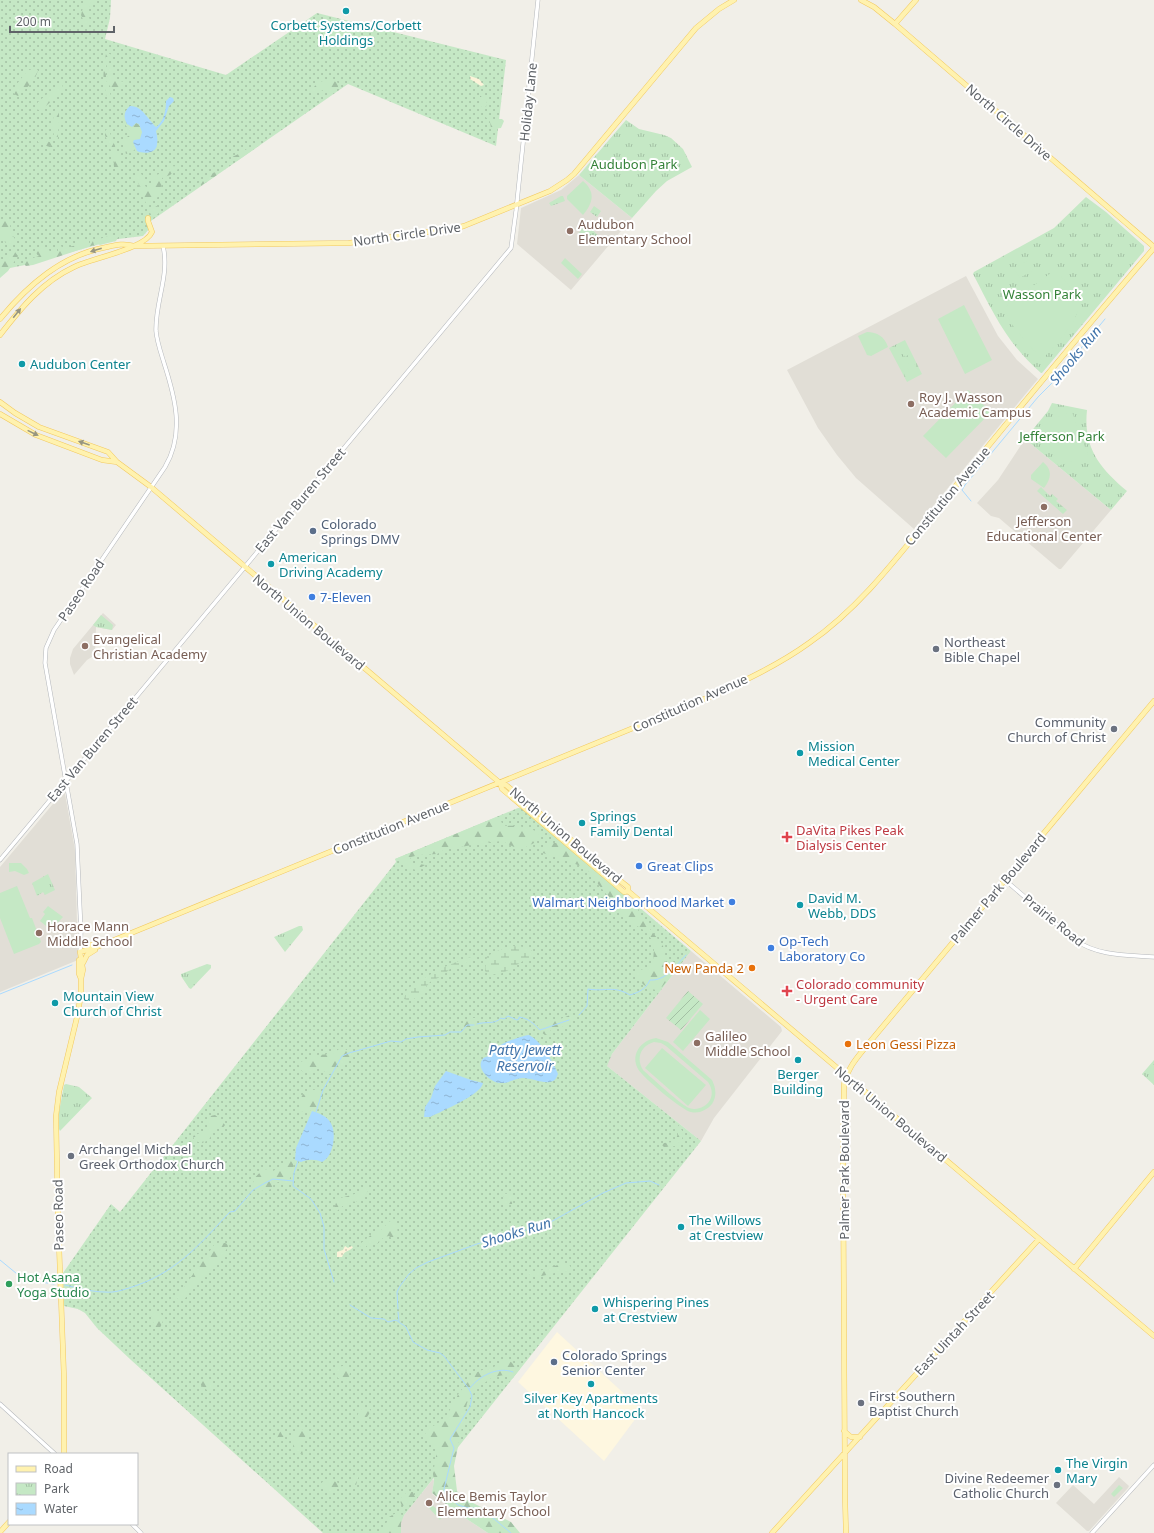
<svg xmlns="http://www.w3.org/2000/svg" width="1154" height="1533" viewBox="0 0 1154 1533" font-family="'Noto Sans',sans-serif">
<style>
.commercial{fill:#fef7e0}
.education{fill:#e1ded6}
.grass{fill:url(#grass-dots)}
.forest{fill:url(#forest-firs)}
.wetland{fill:url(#wetland-marsh)}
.sand{fill:url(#sand-dots)}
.park{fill:url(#park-tufts)}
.garden{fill:url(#garden-furrows)}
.pitch{fill:#c5e8c5;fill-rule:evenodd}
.water{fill:url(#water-ripples)}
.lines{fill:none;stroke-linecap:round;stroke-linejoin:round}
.stream{stroke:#aadaff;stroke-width:1}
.minor-casing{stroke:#b5b8bc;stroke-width:4.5}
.major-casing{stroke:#f2c960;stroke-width:5.5}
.minor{stroke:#fff;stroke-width:3.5}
.major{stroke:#fff2af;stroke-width:4.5}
.oneway{fill:#979581}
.culture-dot{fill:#0f9aa8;stroke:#fff;stroke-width:1.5}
.education-dot{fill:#8d6e63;stroke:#fff;stroke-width:1.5}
.service-dot{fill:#5c6f8a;stroke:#fff;stroke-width:1.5}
.shop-dot{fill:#3f7fe0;stroke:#fff;stroke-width:1.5}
.worship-dot{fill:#6b7280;stroke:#fff;stroke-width:1.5}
.health-dot{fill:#e0444e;stroke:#fff;stroke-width:1.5}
.food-dot{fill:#e8710a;stroke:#fff;stroke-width:1.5}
.leisure-dot{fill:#2e9e5b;stroke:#fff;stroke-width:1.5}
.labels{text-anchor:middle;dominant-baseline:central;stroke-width:4;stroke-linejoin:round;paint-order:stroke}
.culture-label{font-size:13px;fill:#0d838f;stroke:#fff;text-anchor:start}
.street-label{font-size:13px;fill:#5f6368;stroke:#fff}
.park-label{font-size:13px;fill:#348238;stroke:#fff}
.education-label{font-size:13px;fill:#785e54;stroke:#fff;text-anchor:start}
.service-label{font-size:13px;fill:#4e5e75;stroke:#fff;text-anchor:start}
.shop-label{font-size:13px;fill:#366cbe;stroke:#fff;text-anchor:start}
.worship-label{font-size:13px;fill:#5b616d;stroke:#fff;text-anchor:start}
.health-label{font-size:13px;fill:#be3a42;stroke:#fff;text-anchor:start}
.food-label{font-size:13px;fill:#c56008;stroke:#fff;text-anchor:end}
.leisure-label{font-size:13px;fill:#27864d;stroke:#fff;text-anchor:start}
.water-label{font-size:14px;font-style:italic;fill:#4174aa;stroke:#fff}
</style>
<defs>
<pattern id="grass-dots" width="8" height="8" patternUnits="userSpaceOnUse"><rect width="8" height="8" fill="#c5e8c5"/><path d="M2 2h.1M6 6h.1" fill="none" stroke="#a3c0a4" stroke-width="1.8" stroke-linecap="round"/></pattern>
<pattern id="forest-firs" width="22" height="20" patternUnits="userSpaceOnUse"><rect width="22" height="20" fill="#c5e8c5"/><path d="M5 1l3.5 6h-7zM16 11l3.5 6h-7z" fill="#a3c0a4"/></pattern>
<pattern id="wetland-marsh" width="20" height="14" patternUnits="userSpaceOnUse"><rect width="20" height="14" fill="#c5e8c5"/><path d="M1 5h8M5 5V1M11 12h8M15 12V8" fill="none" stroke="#a3c0a4"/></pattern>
<pattern id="sand-dots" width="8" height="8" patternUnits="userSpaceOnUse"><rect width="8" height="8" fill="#fbf3d9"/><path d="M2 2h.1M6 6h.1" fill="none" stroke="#cec8b4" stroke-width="1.8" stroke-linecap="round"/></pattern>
<pattern id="park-tufts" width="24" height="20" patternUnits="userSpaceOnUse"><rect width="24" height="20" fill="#c5e8c5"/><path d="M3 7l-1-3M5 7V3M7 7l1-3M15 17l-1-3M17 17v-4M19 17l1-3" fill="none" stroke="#a3c0a4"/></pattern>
<pattern id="garden-furrows" width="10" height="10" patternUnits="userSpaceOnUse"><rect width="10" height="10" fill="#c5e8c5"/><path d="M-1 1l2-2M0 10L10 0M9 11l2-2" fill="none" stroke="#a3c0a4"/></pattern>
<pattern id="water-ripples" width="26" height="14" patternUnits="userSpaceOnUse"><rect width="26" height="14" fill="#aadaff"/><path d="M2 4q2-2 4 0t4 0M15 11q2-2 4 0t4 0" fill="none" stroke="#8eb4d2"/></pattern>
</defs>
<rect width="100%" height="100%" fill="#f1efe8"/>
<path class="commercial" d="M557 1332 642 1410 604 1461 518 1382Z"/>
<path class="education" d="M579 175 632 218 571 290 517 244 521 208 561 190Z
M966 276 998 336 1017 360 1038 379 914 529 856 478 837 455 818 428 787 370Z
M1025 439 1111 510 1061 569H1059L999 518 991 516 977 503 998 480Z
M103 613 116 625 112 630 96 627 95 655 87 660 74 675 70 664V658L73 649Z
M63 792 65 794 75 850 78 960 0 992V867Z
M691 951 781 1027 782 1031 714 1118 701 1141 607 1066V1063L612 1054Z
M1119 1477 1129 1486 1128 1488 1089 1531H1087L1056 1503 1073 1485 1094 1504Z
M433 1479 434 1481 432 1494 456 1512 488 1533H390Z"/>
<path class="grass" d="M0 0H111L110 18 105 39 226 75 317 13 506 60 496 146 348 84 148 223 150 228 143 236 118 239 25 265 0 270Z
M518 808H522L691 951 612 1054 607 1066 701 1141 390 1533H323L131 1360 97 1328 85 1313 78 1309 64 1306 63 1273 111 1204 120 1212 396 862 395 859Z"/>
<path class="forest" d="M85 0H92L87 12 91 23 85 24 81 15Z
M106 54H111C102 69 106 81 111 96H107C102 81 103 69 106 54Z
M111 67 114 70 111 78 114 80 125 82V89L119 87 111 88C107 82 107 76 108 69Z
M32 69 38 70C36 80 26 89 18 96L14 94 13 89 27 71Z
M331 79 338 83V87L334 91 328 92 326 89 316 93 311 90 319 82Z
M60 83 63 86C55 96 50 106 38 110L36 108 38 102Z
M488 95 486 107 483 109 480 105V96Z
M55 110H58C61 118 57 132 58 142H56C52 133 52 119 55 110Z
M487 114 492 119H502L504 121 501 128 494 129 491 128 490 122 485 116Z
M125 121 127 124 132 127 136 123C142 126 144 134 140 139H137L133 146 135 150 126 154 122 140 130 135V132L125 124Z
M106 129 110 133 121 162 119 167H114L113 156 105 135Z
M38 139 50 142 56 146 53 148 40 144 38 142Z
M258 144 260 145 237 161 233 160 232 157C242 153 248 147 258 144Z
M174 166 178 169 170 175 162 178 163 183 160 188 159 193 157 198 151 202 148 207 142 195 136 175 140 173 142 175 145 186 148 188 151 186 152 177 159 174 160 171H167Z
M217 172V175L202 185H198L199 182C204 178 209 173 217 172Z
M156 206 160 209V212L153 218 148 209Z
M7 217 11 221C9 232 10 231 15 239L12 243H6L0 237V220Z
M113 235H117L118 237 116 241 100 245 96 243V241C100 238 107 237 113 235Z
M87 239 88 243H90V241H93L94 245 33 265 26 266 23 263 30 259 39 256 36 253V251L44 248C49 250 51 253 58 251V247L60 246 65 248 77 245 79 240Z
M15 252 18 256 8 271 0 278V262L10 253Z
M499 816 503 826C517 825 528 827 540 833L534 843 524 848 514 847 502 841 483 843 444 850 437 854 419 855 411 857 410 860 413 863 425 865 416 870 410 868 402 861H397L395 859Z
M554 843H563L639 906 638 913 663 946 666 964H670L683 960 659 991C645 987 641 985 635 972L646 968 653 962 654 949 652 940 645 931 634 924 620 911 598 884 592 874 581 866 540 852 545 844Z
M570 1015 573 1022 560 1028 551 1030 548 1034 545 1035 536 1028 543 1019C553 1023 561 1019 570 1015Z
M471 1018H475V1027L470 1029 463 1026V1021Z
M339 1049H345L355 1055 346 1060 336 1073 329 1074 316 1067 310 1072 304 1073 300 1069 298 1063 317 1055 332 1054Z
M319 1089 323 1095 319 1109 305 1112 301 1111C298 1095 303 1091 319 1089Z
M215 1115 220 1119 225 1125 222 1129 214 1128 209 1140 202 1143 195 1141 193 1136 207 1130 209 1125 207 1121 210 1116Z
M677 1124 684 1133 682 1139 676 1146 664 1147 661 1144 664 1143 674 1142C680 1132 677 1134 677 1124Z
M288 1160 293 1162V1168L288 1185 282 1181 275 1183 269 1190 260 1191 252 1187C254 1177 257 1174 266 1169L272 1172Z
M362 1187 366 1188 368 1191 364 1196 356 1202C347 1200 344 1206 337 1211L334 1210 337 1199 358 1193Z
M504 1194C509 1193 511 1195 513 1199L512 1204H505L503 1199Z
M390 1221 395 1222C398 1228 399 1235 394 1240L389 1236 384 1237 377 1244 369 1243 364 1249 361 1248 360 1244 371 1235 382 1229Z
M220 1242 229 1244C224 1257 214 1264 205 1274 197 1283 190 1292 183 1301L176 1298 214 1245Z
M561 1264H569L571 1268 568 1271C554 1271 539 1281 526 1273L539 1271Z
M158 1311C166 1317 163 1323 158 1331L155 1329 151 1314Z
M507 1359 520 1369 512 1379 504 1375 493 1377 477 1388 467 1403 454 1466 457 1491 467 1500 511 1522 520 1533H488L456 1512 432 1493 434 1481 433 1474 437 1450 424 1437 427 1429 437 1424 447 1415 459 1393 475 1373 482 1370 492 1368Z
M336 1373a7 7 0 1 1 14 0a7 7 0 1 1-14 0Z
M207 1380 211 1381 213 1387 208 1391 201 1385V1381Z
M368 1407 371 1411 367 1417 361 1420 358 1415 359 1410Z
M301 1429 307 1430 308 1434 304 1438 299 1446 303 1452 301 1454 294 1449 292 1435 296 1430Z
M282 1431 285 1434 284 1439 279 1443 276 1440 280 1432Z
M357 1472H361V1474L358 1478 356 1485 352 1482 351 1479Z
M329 1478 338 1483 339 1486 333 1492 326 1491 322 1488 321 1484 324 1480Z
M408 1492H413L415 1497 409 1504 402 1506 400 1501 402 1495Z
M394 1514 404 1515 401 1523V1533H382L389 1517Z"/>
<path class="wetland" d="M511 946 525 947 534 952 530 958C516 962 503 980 487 973L485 971 487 956 497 951Z
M475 956 477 959 450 969 442 976 430 982 419 996 410 1001 404 999 407 989C428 975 450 962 475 956Z"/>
<path class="sand" d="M470 76 479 79 484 85 481 86 470 79Z
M345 1246 348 1248 351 1246 353 1247C350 1252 345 1249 342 1257H337V1252L343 1250Z"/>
<path class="park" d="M626 120 639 129 664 135 671 138 683 149 692 167 667 181 656 191 632 218 579 175Z
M561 196H563L565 201 551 206 549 203Z
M1086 197 1106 212 1144 246V251L1042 373H1041C1006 342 994 314 973 274L974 272 1054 228Z
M594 206 601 211 597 217 590 212Z
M586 224 601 238 598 241 592 236 587 242 578 234Z
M565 258 582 274 578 279 561 263Z
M905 340 922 374 907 382 889 348Z
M1052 403 1087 410C1083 448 1100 468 1127 491L1111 510 1025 439 1048 411Z
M1041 487 1050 496 1052 494 1058 499 1056 501 1067 510 1063 514 1037 491Z
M101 615 113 625 112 630 96 627 93 625Z
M9 863H21L27 869 29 873 24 875 15 871 9 872Z
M48 874 55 890 45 895 43 892 37 896 32 883Z
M299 926H302L303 930 285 952 274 937Z
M207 964 211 965V968L191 989 189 988 181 976V974Z
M1154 1060V1085L1142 1074Z
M66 1084 79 1087 92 1098 60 1131 59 1129V1112L64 1085Z
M1119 1485 1123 1488 1114 1497 1111 1494Z
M432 1505 444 1515 440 1520 429 1508Z"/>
<path class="garden" d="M688 991 703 1004 681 1030 666 1018Z"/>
<path class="pitch" d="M583 181C596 192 593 203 583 215L567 199V196Z
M1026 261 1033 270 1020 278 1014 269Z
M1055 270C1065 280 1076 292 1078 306 1080 321 1051 349 1042 360 1034 350 1008 324 1006 312 1005 309 1006 307 1008 304Z
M964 305 992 360 965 374 938 319Z
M867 332C877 332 885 337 888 347L871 356 867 355 858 336Z
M904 344 910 354 905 357 899 346Z
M897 347 903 358 898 361 892 350Z
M913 361 919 372 914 374 908 363Z
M906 365 911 376 906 378 901 367Z
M968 390 991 412 946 458 923 436Z
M1072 412 1088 455 1058 466 1042 423Z
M1043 462C1053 470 1051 479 1044 488L1031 479V475Z
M17 886 30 918H32L41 942 39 944 14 954 0 918V893Z
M48 906 63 917 51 930 40 921 45 914 43 912Z
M700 1010 710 1019 683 1051 673 1042Z
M656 1038 668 1042 712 1080C716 1088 717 1096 712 1104 707 1110 699 1114 691 1112 683 1111 642 1077 638 1069 630 1055 641 1040 656 1038ZM654 1042 661 1043 666 1046 708 1082C712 1088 713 1094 710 1100 706 1107 697 1111 689 1108 680 1104 652 1078 643 1070 636 1059 640 1046 654 1042Z
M662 1048 706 1085 688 1106 645 1068Z"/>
<path class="water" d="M170 97 173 98 174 101 169 106 164 121 156 131C157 135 158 140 157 144 157 154 143 154 137 151L133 142 134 140 140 139 142 132 139 124 136 123 132 127 127 124C123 117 124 111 130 106 141 105 149 120 156 127 164 122 166 110 166 101Z
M529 1035C542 1042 552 1060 558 1074 557 1076 556 1080 553 1081 545 1085 532 1078 523 1078 515 1078 508 1084 500 1083 491 1083 476 1069 482 1060 484 1056 489 1057 492 1054 494 1052 495 1049 498 1047 503 1042 522 1036 529 1035Z
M446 1071 471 1080 483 1083C481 1095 442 1111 430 1117H424L425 1107 431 1098 435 1086Z
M312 1111C330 1116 336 1125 333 1144 331 1152 329 1158 322 1162 315 1159 308 1159 301 1162L295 1160 296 1148Z"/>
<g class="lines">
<path class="stream" d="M971 501 962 490 965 485 1038 397 1054 381 1105 319
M0 994 72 965
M579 1015 587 1006 588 989C605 992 613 985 630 995 639 992 645 990 650 980 666 981 675 966 686 955
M477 1024C486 1021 494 1025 501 1018L504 1019 508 1016 517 1020 519 1019V1017C528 1018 534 1024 540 1030L569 1020
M316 1112 323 1090 342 1056 349 1053 391 1041 401 1042 406 1039 418 1037 445 1035 450 1032H461L467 1025H474
M298 1161 294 1173 293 1186 311 1199 320 1213 324 1227V1249L334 1282
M0 1260 22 1278
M34 1281 54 1284
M65 1285C78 1288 92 1292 105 1292 114 1293 123 1290 132 1287 173 1274 198 1247 226 1216L230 1212 235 1211 253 1190 265 1183 273 1179 293 1181
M350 1305 371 1318 384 1319 388 1322 396 1320 406 1327 413 1342 427 1350 440 1353 444 1356 469 1389 472 1396 470 1407 450 1439 454 1448 444 1489 445 1493 458 1505 468 1508H474L493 1518 511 1533
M398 1309 397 1292 400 1286 409 1274 416 1268 428 1262 477 1244 547 1224 603 1193 626 1183 650 1181 659 1185
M398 1312 399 1321
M470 1388C479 1376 498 1366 513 1372"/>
<defs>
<path id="minor" d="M0 860 511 248 516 211 538 0
M1005 880 1075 940C1098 956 1126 955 1154 957
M80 952 81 932 77 844 45 663 46 648 54 630 165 467C185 433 175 397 164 363 161 353 157 342 156 331 155 302 170 275 163 246
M0 1404 55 1454
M132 1524 141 1533
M1092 1533 1154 1465"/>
<path id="major" d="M861 0 874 7 895 24 1154 247
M895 24 916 0
M0 319C28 285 62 255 107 247 116 245 124 243 134 246L349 243 456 228 464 226 550 191 567 180 574 174 696 28 719 9 734 0
M0 335C21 308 42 282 74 267 92 258 145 249 152 232L148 221V218
M0 402 15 413 39 427 108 452 117 462 151 487 500 783 502 789 624 892 628 891
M0 414 36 435 102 460 117 462
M500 783 506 785 614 876 628 887V891L1154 1336
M81 943 90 945 101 944
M80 952 97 947 714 695C746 680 780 664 809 643 867 603 909 541 954 488 1020 407 1086 327 1154 248
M79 960V974L81 979
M83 963 87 955 95 950
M1074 1269 1154 1172
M844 1431 851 1437H860
M64 1454V1378L58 1218 56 1116 59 1092 78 1013 81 993V979L83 970 80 952
M0 1532 9 1522
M772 1533 1039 1239
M846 1533 845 1498 843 1157 844 1084C847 1070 855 1060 864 1049L1154 701"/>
</defs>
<use href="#minor" class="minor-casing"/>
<use href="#major" class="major-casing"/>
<use href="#minor" class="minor"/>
<use href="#major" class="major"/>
</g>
<defs><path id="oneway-solid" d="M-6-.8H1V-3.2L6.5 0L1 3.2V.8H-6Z"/></defs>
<g class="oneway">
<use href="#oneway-solid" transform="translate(96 250) rotate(163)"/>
<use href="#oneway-solid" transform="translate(17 313) rotate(-51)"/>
<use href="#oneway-solid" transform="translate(33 433) rotate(26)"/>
<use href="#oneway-solid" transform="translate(84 443) rotate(-161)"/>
</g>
<g class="culture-dot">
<circle cx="346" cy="11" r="4"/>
<circle cx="22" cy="364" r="4"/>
<circle cx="271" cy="564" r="4"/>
<circle cx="800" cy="753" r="4"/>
<circle cx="582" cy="823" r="4"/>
<circle cx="800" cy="905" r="4"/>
<circle cx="55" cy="1003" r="4"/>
<circle cx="798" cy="1060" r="4"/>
<circle cx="681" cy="1227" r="4"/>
<circle cx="595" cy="1309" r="4"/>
<circle cx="591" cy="1384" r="4"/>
<circle cx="1058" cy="1470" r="4"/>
</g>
<g class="education-dot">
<circle cx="570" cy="231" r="4"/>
<circle cx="911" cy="404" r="4"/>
<circle cx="1044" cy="507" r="4"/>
<circle cx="85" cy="646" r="4"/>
<circle cx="39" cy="933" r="4"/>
<circle cx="697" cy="1043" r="4"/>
<circle cx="429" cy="1503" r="4"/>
</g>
<g class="service-dot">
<circle cx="313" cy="531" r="4"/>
<circle cx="554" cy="1362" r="4"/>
</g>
<g class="shop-dot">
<circle cx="312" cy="597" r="4"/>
<circle cx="639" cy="866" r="4"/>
<circle cx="732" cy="902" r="4"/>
<circle cx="771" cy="948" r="4"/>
</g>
<g class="worship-dot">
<circle cx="936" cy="649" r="4"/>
<circle cx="1114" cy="729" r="4"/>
<circle cx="71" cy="1156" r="4"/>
<circle cx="861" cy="1403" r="4"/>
<circle cx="1057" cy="1485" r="4"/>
</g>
<g class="health-dot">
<path d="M785 831h4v4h4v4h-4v4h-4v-4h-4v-4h4z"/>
<path d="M785 985h4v4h4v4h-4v4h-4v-4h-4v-4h4z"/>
</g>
<g class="food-dot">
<circle cx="752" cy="968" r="4"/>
<circle cx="848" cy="1044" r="4"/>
</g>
<circle class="leisure-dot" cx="9" cy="1284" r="4"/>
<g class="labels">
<g class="culture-label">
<text x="346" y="25" text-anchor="middle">Corbett Systems/Corbett<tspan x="346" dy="15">Holdings</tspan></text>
<text x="30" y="364">Audubon Center</text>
<text x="279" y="557">American<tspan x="279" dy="15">Driving Academy</tspan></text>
<text x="808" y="746">Mission<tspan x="808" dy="15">Medical Center</tspan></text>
<text x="590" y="816">Springs<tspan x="590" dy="15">Family Dental</tspan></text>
<text x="808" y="898">David M.<tspan x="808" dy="15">Webb, DDS</tspan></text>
<text x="63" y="996">Mountain View<tspan x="63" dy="15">Church of Christ</tspan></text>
<text x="798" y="1074" text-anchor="middle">Berger<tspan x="798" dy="15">Building</tspan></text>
<text x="689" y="1220">The Willows<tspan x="689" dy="15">at Crestview</tspan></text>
<text x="603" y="1302">Whispering Pines<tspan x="603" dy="15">at Crestview</tspan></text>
<text x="591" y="1398" text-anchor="middle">Silver Key Apartments<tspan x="591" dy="15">at North Hancock</tspan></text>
<text x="1066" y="1463">The Virgin<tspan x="1066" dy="15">Mary</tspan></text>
</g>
<g class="street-label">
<text transform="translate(528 102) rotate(-84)">Holiday Lane</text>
<text transform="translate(1009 122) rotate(41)">North Circle Drive</text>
<text transform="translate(407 234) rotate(-8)">North Circle Drive</text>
<text transform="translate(947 496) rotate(-50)">Constitution Avenue</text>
<text transform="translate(300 500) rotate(-50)">East Van Buren Street</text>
<text transform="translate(81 590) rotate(-56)">Paseo Road</text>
<text transform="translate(309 622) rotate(40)">North Union Boulevard</text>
<text transform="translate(690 703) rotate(-24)">Constitution Avenue</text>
<text transform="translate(92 749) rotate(-50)">East Van Buren Street</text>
<text transform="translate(391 827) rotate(-22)">Constitution Avenue</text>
<text transform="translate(566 835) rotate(40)">North Union Boulevard</text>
<text transform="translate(998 888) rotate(-50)">Palmer Park Boulevard</text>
<text transform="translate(1054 920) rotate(39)">Prairie Road</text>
<text transform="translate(891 1114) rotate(40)">North Union Boulevard</text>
<text transform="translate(844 1170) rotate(-90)">Palmer Park Boulevard</text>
<text transform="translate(58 1215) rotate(-91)">Paseo Road</text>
<text transform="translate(954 1333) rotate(-47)">East Uintah Street</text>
</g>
<g class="park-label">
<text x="634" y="164">Audubon Park</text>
<text x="1042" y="294">Wasson Park</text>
<text x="1062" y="436">Jefferson Park</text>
</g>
<g class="education-label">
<text x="578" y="224">Audubon<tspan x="578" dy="15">Elementary School</tspan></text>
<text x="919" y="397">Roy J. Wasson<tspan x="919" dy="15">Academic Campus</tspan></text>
<text x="1044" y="521" text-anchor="middle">Jefferson<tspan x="1044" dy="15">Educational Center</tspan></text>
<text x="93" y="639">Evangelical<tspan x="93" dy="15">Christian Academy</tspan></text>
<text x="47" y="926">Horace Mann<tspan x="47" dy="15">Middle School</tspan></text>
<text x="705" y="1036">Galileo<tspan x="705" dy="15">Middle School</tspan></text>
<text x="437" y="1496">Alice Bemis Taylor<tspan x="437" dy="15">Elementary School</tspan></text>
</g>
<g class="service-label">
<text x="321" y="524">Colorado<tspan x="321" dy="15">Springs DMV</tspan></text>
<text x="562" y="1355">Colorado Springs<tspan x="562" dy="15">Senior Center</tspan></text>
</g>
<g class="shop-label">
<text x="320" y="597">7-Eleven</text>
<text x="647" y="866">Great Clips</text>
<text x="724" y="902" text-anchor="end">Walmart Neighborhood Market</text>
<text x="779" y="941">Op-Tech<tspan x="779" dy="15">Laboratory Co</tspan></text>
</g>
<g class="worship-label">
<text x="944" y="642">Northeast<tspan x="944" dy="15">Bible Chapel</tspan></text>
<text x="1106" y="722" text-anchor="end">Community<tspan x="1106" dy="15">Church of Christ</tspan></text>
<text x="79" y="1149">Archangel Michael<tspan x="79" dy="15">Greek Orthodox Church</tspan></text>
<text x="869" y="1396">First Southern<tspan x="869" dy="15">Baptist Church</tspan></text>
<text x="1049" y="1478" text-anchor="end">Divine Redeemer<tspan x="1049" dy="15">Catholic Church</tspan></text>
</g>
<g class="health-label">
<text x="796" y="830">DaVita Pikes Peak<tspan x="796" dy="15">Dialysis Center</tspan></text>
<text x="796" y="984">Colorado community<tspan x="796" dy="15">- Urgent Care</tspan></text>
</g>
<g class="food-label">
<text x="744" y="968">New Panda 2</text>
<text x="856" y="1044" text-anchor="start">Leon Gessi Pizza</text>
</g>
<g class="leisure-label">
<text x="17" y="1277">Hot Asana<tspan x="17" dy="15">Yoga Studio</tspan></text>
</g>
<g class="water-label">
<text transform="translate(1075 355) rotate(-50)">Shooks Run</text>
<text x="525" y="1049">Patty Jewett<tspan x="525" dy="16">Reservoir</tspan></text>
<text transform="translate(516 1232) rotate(-17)">Shooks Run</text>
</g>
</g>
<rect x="8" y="1453" width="130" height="72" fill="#ffffff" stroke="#bfc1c3"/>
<rect x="16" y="1466" width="20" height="6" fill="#fff2af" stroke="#bfc1c3"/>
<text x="44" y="1473" font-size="12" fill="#5f6368">Road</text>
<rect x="16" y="1483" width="20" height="12" fill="url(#park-tufts)" stroke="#bfc1c3"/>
<text x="44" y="1493" font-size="12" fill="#5f6368">Park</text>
<rect x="16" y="1503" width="20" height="12" fill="url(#water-ripples)" stroke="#bfc1c3"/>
<text x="44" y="1513" font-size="12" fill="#5f6368">Water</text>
<path d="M10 26v6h104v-6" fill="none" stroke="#5f6368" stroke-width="2"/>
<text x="16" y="26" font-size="12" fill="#5f6368" stroke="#ffffff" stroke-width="3" paint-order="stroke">200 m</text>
</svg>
